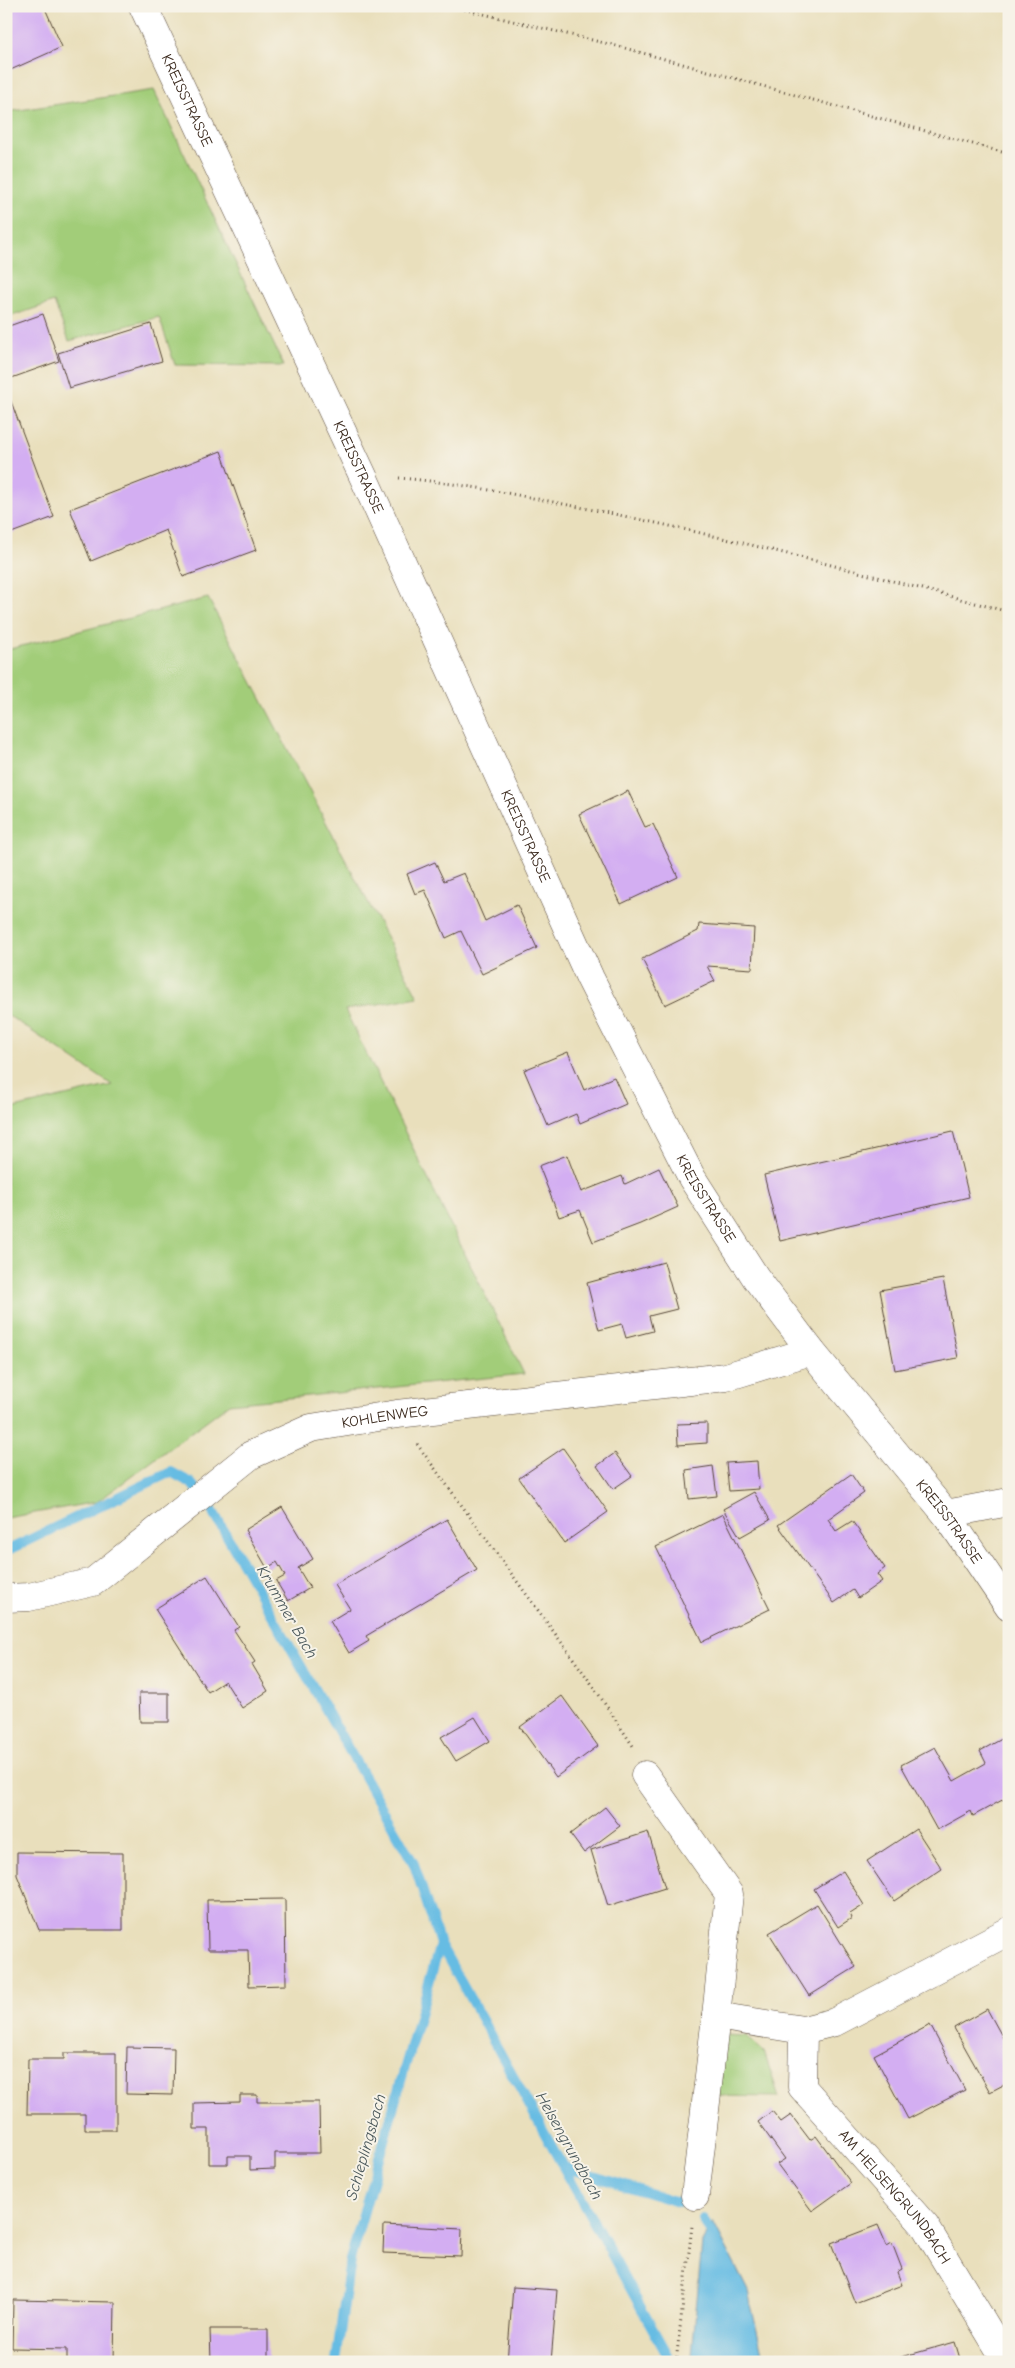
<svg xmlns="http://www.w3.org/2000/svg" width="1015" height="2368" viewBox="0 0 1015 2368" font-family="'Comic Neue',sans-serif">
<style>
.green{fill:#a2cd79;stroke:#6e7c4c}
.water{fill:#66bce3;stroke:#507380}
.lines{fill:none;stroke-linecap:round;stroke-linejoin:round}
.stream{stroke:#66bce3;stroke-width:10}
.building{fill:#d3aef2}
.minor-casing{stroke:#554536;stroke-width:29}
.tertiary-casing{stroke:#554536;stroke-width:29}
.path{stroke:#554536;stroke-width:3;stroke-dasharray:1 4;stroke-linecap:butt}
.minor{stroke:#fff;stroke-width:28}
.tertiary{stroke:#fff;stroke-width:28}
.labels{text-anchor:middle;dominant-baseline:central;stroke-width:4;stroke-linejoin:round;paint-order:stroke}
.street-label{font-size:15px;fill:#3b2a1e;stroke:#f7f3e8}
.water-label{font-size:16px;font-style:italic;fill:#485659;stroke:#f7f3e8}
</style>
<rect width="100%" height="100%" fill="#f7f3e8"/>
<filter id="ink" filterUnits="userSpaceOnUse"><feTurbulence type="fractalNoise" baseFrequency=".02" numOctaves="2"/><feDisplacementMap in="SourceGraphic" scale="10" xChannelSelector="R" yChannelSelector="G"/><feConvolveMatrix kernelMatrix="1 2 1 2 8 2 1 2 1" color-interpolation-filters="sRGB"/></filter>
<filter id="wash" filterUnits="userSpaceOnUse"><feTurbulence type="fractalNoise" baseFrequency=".0096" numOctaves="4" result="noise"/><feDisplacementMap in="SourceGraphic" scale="20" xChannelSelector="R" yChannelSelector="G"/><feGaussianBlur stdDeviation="1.12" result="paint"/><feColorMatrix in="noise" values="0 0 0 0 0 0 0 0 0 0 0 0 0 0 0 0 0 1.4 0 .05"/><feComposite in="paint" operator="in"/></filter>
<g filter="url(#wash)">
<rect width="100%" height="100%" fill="#e9dfbc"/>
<path class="green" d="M154 90 284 366 175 365 159 317 69 341 54 302 6 318V112Z
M208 598 418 997 345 1010 524 1374 229 1404 97 1502 6 1518V1110L112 1085 6 1014V650Z
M725 2035 746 2036 764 2052 779 2097 717 2096Z"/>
<path class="water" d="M713 2222 748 2291 764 2362H696L692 2356 702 2242Z"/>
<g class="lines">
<path class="stream" d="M6 1551 171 1472 191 1483 211 1508 414 1864 440 1944 671 2362
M564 2167 678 2202
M703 2219 709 2230
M336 2362 350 2260 440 1944"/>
</g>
<g id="blocks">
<path class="building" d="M6 6H44L62 47 6 72Z
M43 314 59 361 6 380V327Z
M151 324 162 361 69 388 58 353Z
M6 388 54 517 6 535Z
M221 451 256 550 183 577 166 530 91 561 70 509Z
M628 791 645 827 653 824 678 877 621 904 579 814Z
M435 862 444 881 464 873 485 921 517 905 537 948 482 974 461 931 446 938 425 890 415 894 407 874Z
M699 924 754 928 752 969 707 966 715 981 665 1005 642 959 698 931Z
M568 1052 584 1090 614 1077 626 1104 580 1124 576 1114 548 1126 524 1070Z
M953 1131 969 1197 780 1241 764 1175Z
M567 1155 581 1192 622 1176 625 1184 659 1168 678 1207 640 1224 593 1242 580 1210 559 1217 539 1166Z
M664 1262 677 1309 649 1316 653 1331 626 1338 622 1324 599 1330 587 1283Z
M943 1279 958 1358 895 1370 880 1290Z
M707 1423V1443L678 1445 677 1424Z
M563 1448 608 1512 564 1543 519 1478Z
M615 1453 632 1476 613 1489 597 1466Z
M757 1461 759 1489 729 1491 726 1463Z
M713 1466 717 1496 689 1499 686 1470Z
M851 1474 864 1493 828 1519 836 1531 852 1521 885 1568 877 1574 882 1581 858 1598 853 1590 834 1603 778 1525Z
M754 1492 770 1520 740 1537 723 1509Z
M282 1507 313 1559 298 1568 310 1588 288 1601 276 1581 285 1576 277 1562 267 1568 245 1530Z
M723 1514 770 1609 702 1642 656 1547Z
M447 1519 477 1570 366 1636 369 1641 349 1653 330 1621 350 1609 335 1585Z
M207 1576 239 1627 234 1630 255 1662 252 1664 268 1691 242 1708 225 1681 208 1692 155 1609Z
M139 1693H169V1722H140Z
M562 1696 598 1746 556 1777 520 1727Z
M475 1717 490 1741 456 1761 441 1737Z
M1009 1735V1804L1006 1798 973 1816 971 1811 937 1830 901 1765 935 1747 954 1781 986 1763 980 1751Z
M605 1807 620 1826 584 1853 570 1834Z
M916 1829 942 1869 894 1901 867 1861Z
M648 1832 665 1888 608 1906 591 1850Z
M17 1852 123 1853V1930H39L17 1875Z
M843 1871 864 1905 850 1914 852 1918 838 1927 814 1889Z
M285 1899 286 1985 249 1986 248 1950H208L207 1900Z
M817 1904 856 1967 809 1996 769 1933Z
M987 2009 1009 2049V2082L990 2092 954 2028Z
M930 2025 965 2090 908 2119 874 2055Z
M127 2047 174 2048 173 2095 126 2094Z
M64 2053H116V2130H85V2114H27L28 2059H64Z
M240 2095H257V2102H319L320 2153H275V2169L250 2170V2156H228V2164H209V2129H194V2103L240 2102Z
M772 2111 781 2122 791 2115 810 2140 816 2136 851 2183 812 2211 777 2164 785 2159 758 2122Z
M384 2225 462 2229 461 2256 383 2253Z
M878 2225 887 2246 892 2243 902 2269 897 2272 902 2285 855 2303 831 2243Z
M513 2287 557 2290 551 2362H507Z
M13 2300 115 2302 114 2362H67V2349L12 2348Z
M210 2329H268V2362H211Z
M955 2342 961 2362H899L898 2358Z"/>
</g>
</g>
<g filter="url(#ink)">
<use href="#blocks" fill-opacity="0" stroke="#554536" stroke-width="1"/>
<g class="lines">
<defs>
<g id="minor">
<path d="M946 1514 1009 1502"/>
<path id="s1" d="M6 1598 29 1597 93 1582 251 1455 311 1428 397 1414 726 1377 811 1351"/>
<path d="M645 1775 729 1894 716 2016 803 2030 835 2022 1009 1931"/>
<path id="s2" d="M803 2030 802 2087 925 2226 1007 2362"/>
<path d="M695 2196 716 2016"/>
</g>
<g id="tertiary">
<path id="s3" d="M143 6 363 476 590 978 692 1178 756 1278 811 1351 946 1514 1009 1607"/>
</g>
</defs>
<use href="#minor" class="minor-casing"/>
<use href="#tertiary" class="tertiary-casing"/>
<path class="path" d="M450 6 621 47 1009 154
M399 478C463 483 527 497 589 509 731 537 870 575 1009 612
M417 1444 591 1683 633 1746
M676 2362 692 2226"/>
<use href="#minor" class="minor"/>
<use href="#tertiary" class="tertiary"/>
</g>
</g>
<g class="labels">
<g class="street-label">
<text stroke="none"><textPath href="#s3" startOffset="104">KREISSTRASSE</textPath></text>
<text stroke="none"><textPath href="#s3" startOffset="509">KREISSTRASSE</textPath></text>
<text stroke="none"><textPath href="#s3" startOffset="914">KREISSTRASSE</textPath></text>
<text stroke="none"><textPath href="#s3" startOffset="1319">KREISSTRASSE</textPath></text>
<text stroke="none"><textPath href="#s1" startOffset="432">KOHLENWEG</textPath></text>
<text stroke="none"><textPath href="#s3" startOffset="1724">KREISSTRASSE</textPath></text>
<text stroke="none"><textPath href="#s2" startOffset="201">AM HELSENGRUNDBACH</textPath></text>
</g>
<g class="water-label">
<text transform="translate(287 1612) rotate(60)">Krummer Bach</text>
<text transform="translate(569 2146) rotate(61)">Helsengrundbach</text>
<text transform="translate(366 2147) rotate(-74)">Schleplingsbach</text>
</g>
</g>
<rect width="1015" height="2368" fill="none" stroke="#f7f3e8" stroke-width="25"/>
</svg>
